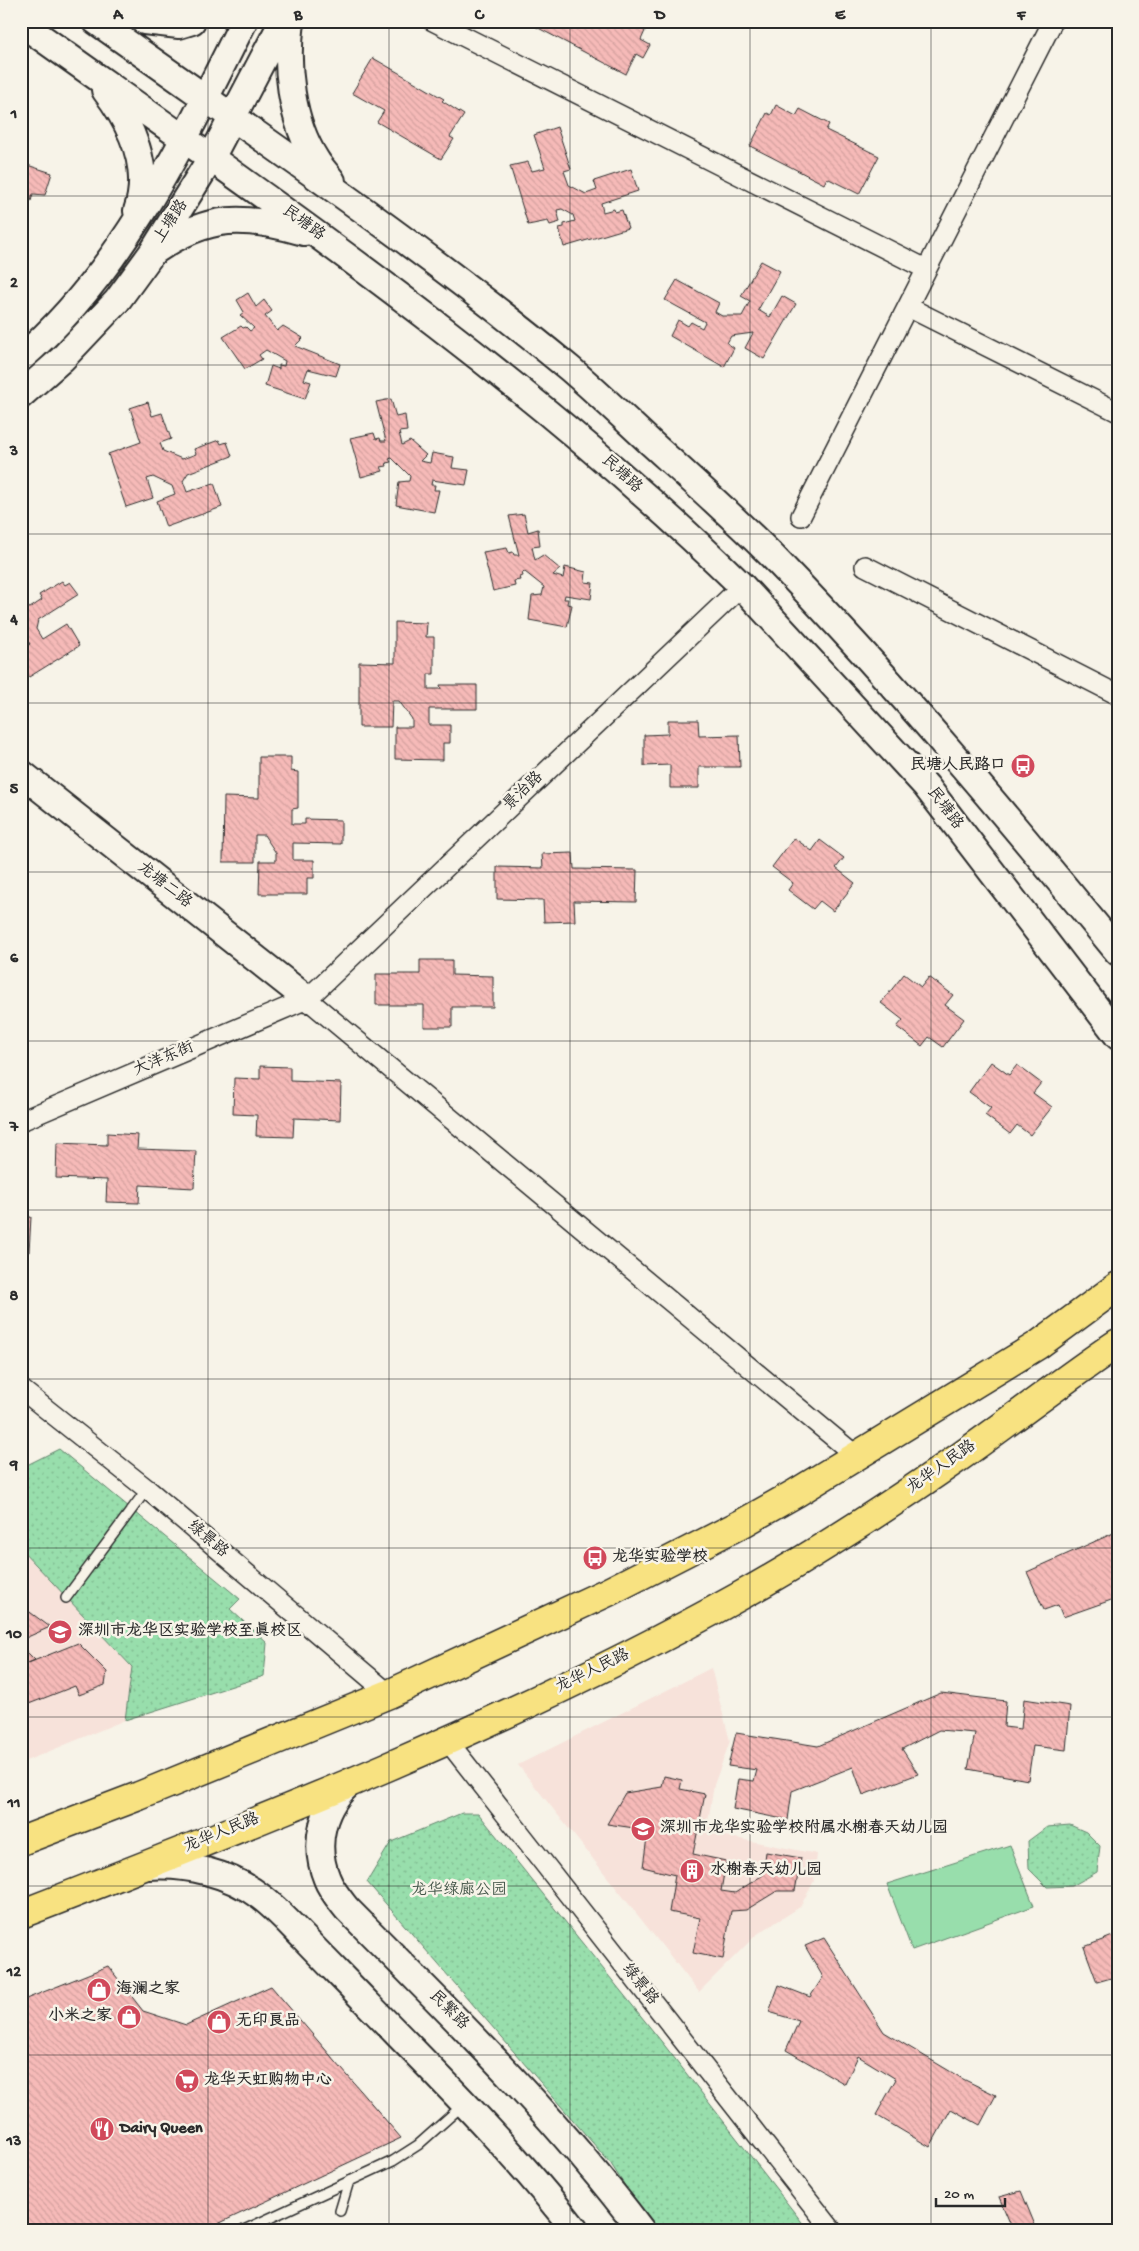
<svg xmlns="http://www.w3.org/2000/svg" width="1139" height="2251" viewBox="0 0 1139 2251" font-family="'Gochi Hand','LXGW WenKai TC',sans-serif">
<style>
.built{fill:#f7e2da}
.park{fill:url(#park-dots);stroke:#62846c}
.garden{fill:#98deac;stroke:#62846c}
.building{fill:url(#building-back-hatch);stroke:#2b2b2b}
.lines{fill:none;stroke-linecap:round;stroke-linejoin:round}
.lane-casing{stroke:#2b2b2b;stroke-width:12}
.street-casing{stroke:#2b2b2b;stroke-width:22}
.secondary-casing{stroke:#2b2b2b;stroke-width:30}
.primary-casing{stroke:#2b2b2b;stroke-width:31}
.lane{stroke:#f7f3e8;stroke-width:9}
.street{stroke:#f7f3e8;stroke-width:19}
.secondary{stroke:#f7f3e8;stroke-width:26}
.primary{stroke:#f8e281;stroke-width:28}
.grid{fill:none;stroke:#2b2b2b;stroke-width:1;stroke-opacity:0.55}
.labels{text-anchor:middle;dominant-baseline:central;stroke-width:5;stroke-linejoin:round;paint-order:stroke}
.street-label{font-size:16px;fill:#2b2b2b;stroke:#f7f3e8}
.poi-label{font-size:16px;font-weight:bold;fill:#2b2b2b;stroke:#f7f3e8;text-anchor:start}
.park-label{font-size:16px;fill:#46584b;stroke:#f7f3e8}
.neatline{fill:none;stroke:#2b2b2b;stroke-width:2}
.grid-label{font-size:16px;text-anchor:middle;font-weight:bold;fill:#2b2b2b}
</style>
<defs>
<pattern id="park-dots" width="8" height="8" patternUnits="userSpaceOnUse" patternTransform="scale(1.25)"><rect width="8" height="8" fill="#98deac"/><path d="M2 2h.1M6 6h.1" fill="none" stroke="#83bf94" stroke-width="1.8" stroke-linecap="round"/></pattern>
<pattern id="building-back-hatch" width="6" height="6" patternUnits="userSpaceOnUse" patternTransform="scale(1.25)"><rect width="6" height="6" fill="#f6bab8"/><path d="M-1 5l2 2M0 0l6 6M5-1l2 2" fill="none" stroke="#d3a09e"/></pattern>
</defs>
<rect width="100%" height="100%" fill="#f7f3e8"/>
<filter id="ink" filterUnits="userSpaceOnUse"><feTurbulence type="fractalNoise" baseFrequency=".02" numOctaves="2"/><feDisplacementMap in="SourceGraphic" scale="10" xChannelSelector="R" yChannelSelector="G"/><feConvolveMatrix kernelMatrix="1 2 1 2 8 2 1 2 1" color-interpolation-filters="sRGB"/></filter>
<g filter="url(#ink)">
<path class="built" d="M21 1549 132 1667 125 1720 21 1763Z
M711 1668 730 1741 714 1785 708 1822 725 1836 817 1854 814 1881 800 1907 756 1935 699 1992 518 1765Z"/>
<path class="park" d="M59 1449 240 1599 230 1609 267 1643 264 1676 125 1720 132 1667 21 1549V1468Z
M462 1813H478L665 2046 808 2230H653L611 2164 367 1882 391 1842Z
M1070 1825 1086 1832 1100 1846 1097 1872 1072 1886 1047 1887 1029 1869 1028 1841 1047 1827Z"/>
<path class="garden" d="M1010 1845 1034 1906 912 1950 887 1884Z"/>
<path class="building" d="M525 21H627L645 31 641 40 650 45 643 58 636 54 626 74Z
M373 58 444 99 442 101 464 115 450 137 454 139 441 159 377 122 384 111 352 93Z
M776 105 796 116 800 109 829 124 826 130 879 156 859 194 827 178 824 184 750 146 767 113 771 115Z
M557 127 571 169 564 171 569 185 586 194 597 190 594 181 631 169 638 191 601 203 603 212 614 209 615 212 622 210 628 228 564 247 559 228 564 227V224L575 221 573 215 562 209 557 210 560 222 550 225 548 221 528 225 510 166 528 162 532 171 545 168 534 135Z
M21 163 52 173 45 195 33 194 31 201 21 198Z
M761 261 780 271 758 310 770 317 782 296 796 304 764 359 745 348 753 333 731 336 727 343 734 348 724 367 670 336 678 320 688 326 691 322 702 328 705 322 665 300 677 280 719 303 715 312 722 316H742L750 301 741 296Z
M248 293 256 307 264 300 272 311 265 316 277 331 283 326 303 338 295 346 340 364 336 376 308 369 304 380 311 382 305 399 265 386 271 366 279 369V365L284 366 285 361 266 350 259 355 262 359 245 369 223 337 241 326 243 328 246 327 250 331 254 328 240 315 244 312 237 300Z
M391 399 396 417 405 415 407 431 399 432 402 445 410 441 426 455 420 461 430 463 432 453 454 457 452 468 469 470 466 485 432 480 431 485H435L434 490H439L434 512 396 505 399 482 409 481 410 476 392 458 389 459 391 462 386 463 387 466 381 467 383 471 361 477 350 438 374 433 376 439 380 438 381 441H386L376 402Z
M148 402 152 416 162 413 171 439 160 443 163 451 182 459 196 454 194 449 219 440 221 444 227 442 232 456 188 473 183 481 187 492 214 483 222 507 166 527 157 501 175 494 172 486 153 477 147 479 153 498 126 507 108 454 141 442 130 408Z
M524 514 528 532 538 529 540 546 532 547 535 560 543 555 560 569 553 575 563 578 565 567 586 572 585 582 593 583 591 599 565 595 564 599H568L567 604 572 605 567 627 529 620 532 596 542 595 544 587 525 572 522 573 523 576 519 577 520 580 514 581 515 586 493 591 483 552 507 548 509 553 513 552 514 555H519L509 516Z
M62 581 65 585 70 582 79 594 38 620 36 629 42 639 66 624 79 646 29 677 21 665V649L30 644 25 636 21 635V606L30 608 42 600 39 595Z
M395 622 427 623 426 637H434V674H428V689H441L440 685H477V709H429V725H450V743H443V760L395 759V727H412V719L399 701H392L391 727H359V662L395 663Z
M668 720H698L699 736 739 735 740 767H699V788H670V765L644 766V735L668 734Z
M259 757H291V771L298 772V808L292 809V824H305V819L341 820V844L293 843V860H314V878H307V894H259L260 861H276V853L264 835H255V862H223L224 797 259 798Z
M794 838 812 851 820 840 844 858 836 868 855 883 833 911 820 901 813 909 788 890 793 883 772 867Z
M573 853 574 869 637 870 636 902 574 901 575 921 544 922 543 900 497 899V867L543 868 542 854Z
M420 960H452V975L493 976V1007H452V1027H424V1005H376V974H420Z
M904 974 921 987 929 977 953 995 945 1005 964 1019 943 1047 929 1037 922 1046 897 1027 903 1020 881 1003Z
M991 1062 1009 1075 1017 1065 1041 1083 1033 1093 1052 1107 1030 1135 1017 1125 1010 1134 985 1115 991 1108 969 1092Z
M260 1066 290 1067V1081L341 1083 340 1120 294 1118 293 1137 256 1136 257 1115 233 1114 234 1078 260 1079Z
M107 1133 138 1135 137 1149 196 1151 194 1188 140 1185 139 1203 106 1202 107 1180 56 1178 57 1143 107 1145Z
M21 1217H31L29 1252 21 1251Z
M1118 1531V1585L1112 1588 1117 1598 1063 1617 1058 1605 1044 1610 1027 1572Z
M23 1607 50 1627 21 1640V1608Z
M78 1643 107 1672 105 1685 79 1695 75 1686 21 1707V1666Z
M21 1646 35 1660 23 1665 21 1663Z
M941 1693 1006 1701 1004 1727 1021 1729 1024 1699 1070 1706 1066 1750 1033 1746 1028 1780 968 1769 975 1733 939 1730 902 1749 918 1774 863 1795 853 1767 792 1791 788 1820 733 1809 738 1779 754 1781 757 1770 728 1766 736 1733 818 1746Z
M664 1776 682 1780 680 1789 705 1794 693 1854 726 1861 721 1891 735 1893 763 1875 766 1852 801 1858 795 1891H777L746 1910 731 1911 723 1959 693 1953 700 1918 669 1912 675 1875 643 1867 648 1830 607 1824 625 1793 662 1787Z
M1118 1934V1976L1097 1982 1084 1947Z
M824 1938 884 2032 963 2079 996 2095 980 2125 951 2109 930 2147 876 2115 896 2079 858 2056 845 2084 786 2050 799 2021 769 2012 779 1985 810 1997 823 1977 805 1946Z
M108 1966 143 2011 186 2025 271 1986 401 2138 205 2230H21V2001Z
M1021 2191 1037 2230H1013L999 2197Z"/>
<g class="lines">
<defs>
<path id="lane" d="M66 1598 147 1489
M340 2211 349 2181
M244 2230 393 2161 418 2145 463 2105"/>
<path id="street" d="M433 21 926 269
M908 307 1118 412
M801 516 1053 21
M865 566 1118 695
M307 999 855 1455
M21 1121 307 999 742 586
M21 1389 147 1489 389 1694
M447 1740 832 2230"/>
<path id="secondary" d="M96 21C255 134 418 243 569 368 597 392 624 418 651 443 694 482 738 521 779 563 899 687 1008 818 1118 952
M144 21 179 25 192 21
M291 21C285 66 291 121 316 160 320 167 327 174 332 181
M21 23C269 200 523 372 742 586L926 786 1118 1036
M105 90C131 124 152 168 137 211
M156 250C209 214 245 215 304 232
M21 358C124 270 184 140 244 21
M21 395 62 359 117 301 152 253 211 158 283 21
M21 773 307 999
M352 1781C323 1804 312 1843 327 1879 331 1890 340 1900 347 1909 449 2012 553 2113 641 2230
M147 1866C186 1863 230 1873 261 1897 277 1909 291 1925 305 1939 326 1961 347 1982 368 2004 439 2077 512 2149 575 2230"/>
<path id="primary" d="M21 1841 139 1796 389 1694 608 1592 743 1523 796 1493 1038 1345 1118 1286
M21 1914C264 1820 512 1723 740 1596 816 1554 889 1506 961 1456 1014 1419 1064 1379 1118 1343"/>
</defs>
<use href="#lane" class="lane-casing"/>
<use href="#street" class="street-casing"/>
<use href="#secondary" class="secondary-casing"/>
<use href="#primary" class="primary-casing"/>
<use href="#lane" class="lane"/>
<use href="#street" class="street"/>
<use href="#secondary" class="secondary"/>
<use href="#primary" class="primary"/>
</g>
</g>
<path class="grid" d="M208 21V2230M389 21V2230M570 21V2230M750 21V2230M931 21V2230M21 196H1118M21 365H1118M21 534H1118M21 703H1118M21 872H1118M21 1041H1118M21 1210H1118M21 1379H1118M21 1548H1118M21 1717H1118M21 1886H1118M21 2055H1118"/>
<defs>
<symbol id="bus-disc" viewBox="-11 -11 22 22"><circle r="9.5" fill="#d1495b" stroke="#f7f3e8"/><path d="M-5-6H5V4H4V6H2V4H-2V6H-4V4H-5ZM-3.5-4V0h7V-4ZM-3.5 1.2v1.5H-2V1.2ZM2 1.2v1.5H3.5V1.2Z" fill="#fff"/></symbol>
<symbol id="school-disc" viewBox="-11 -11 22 22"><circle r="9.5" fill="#d1495b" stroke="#f7f3e8"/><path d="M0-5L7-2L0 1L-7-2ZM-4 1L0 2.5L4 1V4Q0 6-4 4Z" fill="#fff"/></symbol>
<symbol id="building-disc" viewBox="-11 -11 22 22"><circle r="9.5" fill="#d1495b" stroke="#f7f3e8"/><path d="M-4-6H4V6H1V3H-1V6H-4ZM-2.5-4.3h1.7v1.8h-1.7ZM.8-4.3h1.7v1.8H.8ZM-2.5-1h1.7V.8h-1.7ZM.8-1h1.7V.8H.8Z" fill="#fff"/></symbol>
<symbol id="shop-disc" viewBox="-11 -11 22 22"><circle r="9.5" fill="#d1495b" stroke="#f7f3e8"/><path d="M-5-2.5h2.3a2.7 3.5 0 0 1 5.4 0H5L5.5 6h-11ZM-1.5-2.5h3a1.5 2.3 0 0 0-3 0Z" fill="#fff"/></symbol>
<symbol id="supermarket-disc" viewBox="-11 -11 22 22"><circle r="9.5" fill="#d1495b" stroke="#f7f3e8"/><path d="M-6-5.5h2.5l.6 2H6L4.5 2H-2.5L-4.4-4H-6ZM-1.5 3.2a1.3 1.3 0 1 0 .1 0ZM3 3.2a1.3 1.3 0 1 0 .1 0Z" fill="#fff"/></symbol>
<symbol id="restaurant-disc" viewBox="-11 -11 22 22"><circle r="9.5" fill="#d1495b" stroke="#f7f3e8"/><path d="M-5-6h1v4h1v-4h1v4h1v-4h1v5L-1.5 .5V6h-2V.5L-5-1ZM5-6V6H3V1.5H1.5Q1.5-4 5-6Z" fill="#fff"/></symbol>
</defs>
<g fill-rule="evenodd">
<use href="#bus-disc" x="1009" y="752" width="28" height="28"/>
<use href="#bus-disc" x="581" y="1544" width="28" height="28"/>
<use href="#school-disc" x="46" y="1618" width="28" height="28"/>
<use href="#school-disc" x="629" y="1815" width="28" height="28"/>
<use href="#building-disc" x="678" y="1857" width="28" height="28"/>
<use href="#shop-disc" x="85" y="1976" width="28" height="28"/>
<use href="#shop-disc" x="115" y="2003" width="28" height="28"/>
<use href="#shop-disc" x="205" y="2008" width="28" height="28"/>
<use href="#supermarket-disc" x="173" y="2067" width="28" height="28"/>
<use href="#restaurant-disc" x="88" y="2115" width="28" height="28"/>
</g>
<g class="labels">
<g class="street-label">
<text transform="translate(172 222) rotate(-57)">上塘路</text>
<text transform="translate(303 224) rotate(36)">民塘路</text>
<text transform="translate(621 475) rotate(42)">民塘路</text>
<text transform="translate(524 792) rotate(-44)">景治路</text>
<text transform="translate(944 809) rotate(53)">民塘路</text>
<text transform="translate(164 886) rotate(38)">龙塘二路</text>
<text transform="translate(164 1060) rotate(-23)">大洋东街</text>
<text transform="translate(942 1468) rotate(-35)">龙华人民路</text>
<text transform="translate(207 1540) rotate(40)">绿景路</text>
<text transform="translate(593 1672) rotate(-26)">龙华人民路</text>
<text transform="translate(222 1834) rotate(-22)">龙华人民路</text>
<text transform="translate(639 1985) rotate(52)">绿景路</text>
<text transform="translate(448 2011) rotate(45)">民繁路</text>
</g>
<g class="poi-label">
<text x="1006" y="766" text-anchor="end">民塘人民路口</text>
<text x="612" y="1558">龙华实验学校</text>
<text x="78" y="1632">深圳市龙华区实验学校至真校区</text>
<text x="660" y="1829">深圳市龙华实验学校附属水榭春天幼儿园</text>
<text x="710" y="1871">水榭春天幼儿园</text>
<text x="116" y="1990">海澜之家</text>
<text x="112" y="2017" text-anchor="end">小米之家</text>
<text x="236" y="2022">无印良品</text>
<text x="204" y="2081">龙华天虹购物中心</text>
<text x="120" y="2129">Dairy Queen</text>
</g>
<g class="park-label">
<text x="459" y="1891">龙华绿廊公园</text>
</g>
</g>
<rect width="1139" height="2251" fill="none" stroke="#f7f3e8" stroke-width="55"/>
<path d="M936 2198v8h69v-8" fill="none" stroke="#2b2b2b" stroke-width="2.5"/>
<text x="944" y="2198" font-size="15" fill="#2b2b2b" stroke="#f7f3e8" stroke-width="4" paint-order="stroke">20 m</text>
<rect x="28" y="28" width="1084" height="2196" class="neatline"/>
<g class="grid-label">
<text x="118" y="19">A</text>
<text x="298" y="19">B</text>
<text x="479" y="19">C</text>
<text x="660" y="19">D</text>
<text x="840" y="19">E</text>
<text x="1021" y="19">F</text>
<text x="14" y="118">1</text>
<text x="14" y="287">2</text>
<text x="14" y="455">3</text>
<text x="14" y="624">4</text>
<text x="14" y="793">5</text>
<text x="14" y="962">6</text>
<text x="14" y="1131">7</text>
<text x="14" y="1300">8</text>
<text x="14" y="1469">9</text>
<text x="14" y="1638">10</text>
<text x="14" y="1807">11</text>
<text x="14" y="1976">12</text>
<text x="14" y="2145">13</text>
</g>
</svg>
